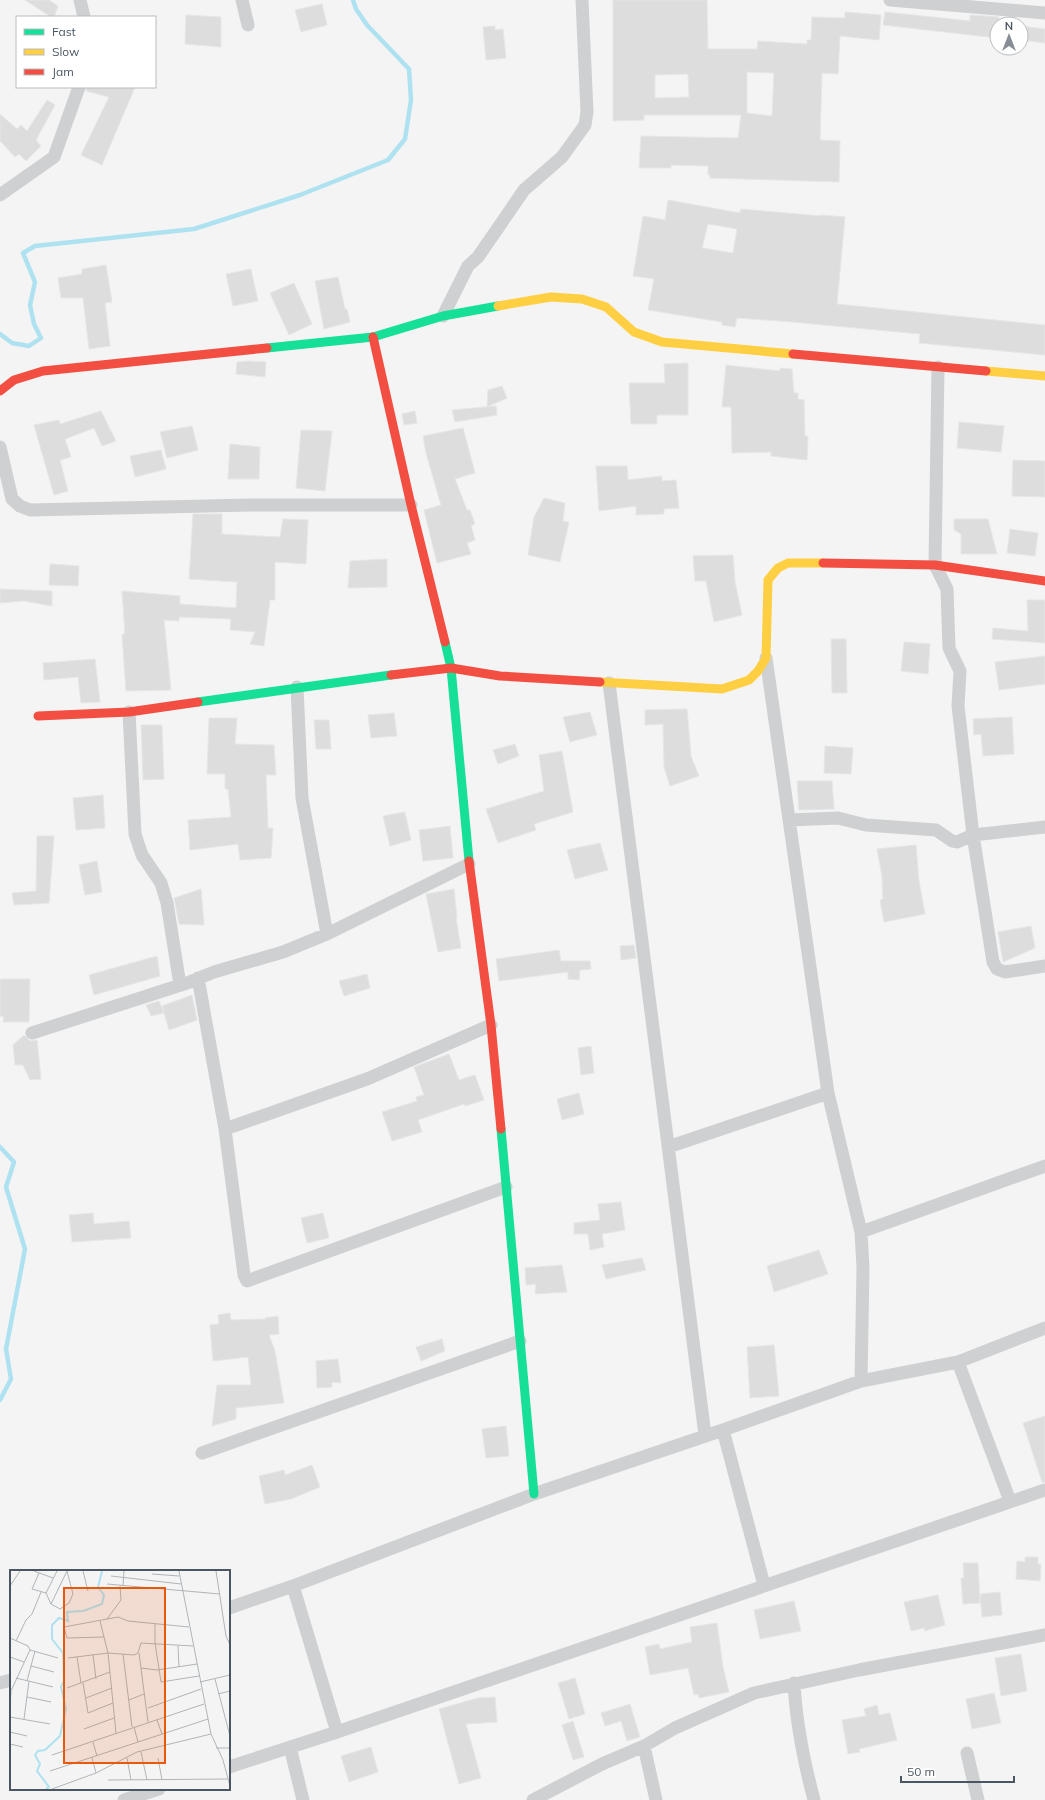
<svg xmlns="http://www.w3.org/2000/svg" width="1045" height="1800" viewBox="0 0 1045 1800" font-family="Mulish,sans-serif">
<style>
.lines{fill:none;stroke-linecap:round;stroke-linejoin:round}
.stream{stroke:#aee2f0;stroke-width:4.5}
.building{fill:#ddddde;stroke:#e5e6e7;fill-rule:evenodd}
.street{stroke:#ced0d2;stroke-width:13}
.fast{stroke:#16e098;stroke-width:9}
.slow{stroke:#ffcf43;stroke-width:9}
.jam{stroke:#f24e42;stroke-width:9}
.inset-river{fill:none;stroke:#aee2f0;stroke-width:2}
.inset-road{fill:none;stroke:#b0b5b9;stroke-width:1}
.view{fill:#e8590c;fill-opacity:0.15;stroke:#e8590c;stroke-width:2}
.inset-edge{fill:none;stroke:#4a5661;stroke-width:2}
</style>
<rect width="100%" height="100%" fill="#f4f4f4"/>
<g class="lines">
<path class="stream" d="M0 334 12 343 29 346 41 338 34 324 30 305 35 282 23 253 35 246 194 229 300 195 388 160 405 139 411 100 409 69 367 25 356 9 353 0
M0 1147 14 1162 6 1187 25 1249 6 1349 11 1379 0 1400"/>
</g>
<path class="building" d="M25 0H49L58 6 54 17H51Z
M613 0H707L708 49H757L758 41 807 44V40H811L812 17 845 18V12L881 15 879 40 840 36 838 74 822 73 820 140 840 141 839 182 710 178V175H708V166L671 165V168H639L641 136 738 138 741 115H644V120L613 121ZM747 72 774 73 772 116 747 113ZM688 74 689 97 655 98V75Z
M322 4 327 25 301 32 295 10Z
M885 12 970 21V15L999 17 998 24H997V38L883 25Z
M186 15 221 17V47L185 44Z
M495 26V30L503 29 506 58 486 60 483 27Z
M1021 26 1045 29V43L1021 40Z
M87 87H135L102 165 81 155 109 97 86 91Z
M47 100 55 105 36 140 41 146 26 161 19 154 15 157 0 141V114L17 129 21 125 27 131Z
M668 200 740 213 741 209 821 216V215L845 217 837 304 1045 325V355L919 343 920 334 792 322 737 318 735 327 722 325V322L648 310 654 279 633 276 643 216 665 220ZM708 224 737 229 733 253 702 248Z
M106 265 112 302 105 303 110 346 89 349 83 298H61L58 278 82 274V269Z
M251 269 258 301 233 306 226 274Z
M338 277 345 309H347L350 322 324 329 315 281Z
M294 283 312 324 289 335 270 293Z
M249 361 266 362 265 377 236 374 237 362Z
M688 363V415H657V424H631L629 383H665L664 364Z
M726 365 780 371V368L792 369 794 393H798V399L804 400 805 436H808L807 460 771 456V452L732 453 731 407H722Z
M502 386 507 398 487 407 488 390Z
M496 406 497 415 455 422 452 410Z
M101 411 116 441 102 446 94 428 65 439 71 457 60 460 68 491 54 495 34 425 59 420 60 424Z
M415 411 417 423 404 425 402 414Z
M959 422 1004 426 1001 452 957 448Z
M192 426 198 450 167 458 160 432Z
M463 428 475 473 455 479 467 510H470L475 524 471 526 475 540 467 543 471 554 437 563 424 510 441 505 426 453 423 436Z
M301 430 332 431 325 491 296 488Z
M230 444 260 447 259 479H228Z
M161 450 166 469 135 477 130 456Z
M1013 460 1045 461V497L1012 496Z
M596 466H627L628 480 662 476V481L676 480 679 508 664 509V514L636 515V506L599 511Z
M544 498 565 503 563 521 569 522 560 562 528 555 534 517Z
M193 514H222V534L280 537 283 519 308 520 306 564 275 562V600H270L264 646 250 644 255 632 230 630 231 619 179 617V621L164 620 171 690 126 691 122 634H125L122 591 180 596V604L236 608 237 582 189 579Z
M954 519H988L997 554H961V534L954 530Z
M1010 529 1038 533 1035 556 1007 553Z
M733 555 735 582 742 615 714 622 706 581H695L693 556Z
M387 559V587L348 588 350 561Z
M50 564 79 566 78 586 49 585Z
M0 589 52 591V606L24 601 0 603Z
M1027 600H1045V643L992 639 993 628 1028 631Z
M831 639H846L847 693H832Z
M904 642 930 644 928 674 901 671Z
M1045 656V684L999 690 995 662Z
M95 659 100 702 81 703 78 677 44 680 43 663Z
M687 709 691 756 699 776 670 786 664 767 663 724 645 725V710Z
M590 712 597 735 570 742 563 717Z
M394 713 397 736 371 738 368 715Z
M1012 717 1014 754 983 756 981 734 974 735 973 719Z
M209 718H237L235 744 274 745 276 775H266L268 828H273L271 858 240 860 238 844 190 850 188 820 231 817 228 789H225V774H207Z
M314 720H329L331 749H316Z
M141 725H162L164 779 143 780Z
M515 744 519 756 498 764 493 750Z
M825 746 853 748 851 774 824 773Z
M562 751 573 812 534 824 536 830 498 843 486 809 544 791 539 755Z
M797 781H832L834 809 799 810Z
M103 795 105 828 76 830 73 798Z
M405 812 411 840 390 846 383 816Z
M450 826 453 858 423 861 419 830Z
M37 836H54L49 903 14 905 12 893 36 891Z
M600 843 608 870 575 879 567 850Z
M916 845 919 881 925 914 884 922 880 900 883 899 882 876 877 849Z
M97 861 102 892 85 895 79 865Z
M201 889 204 925 179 924 174 898Z
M454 889 457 918H456L461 948 438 952 426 894Z
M1031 926 1035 948 1003 962 998 932Z
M634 945 636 958 621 960 620 946Z
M559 950 561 961H590L591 969 580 970 579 980 568 979V972L499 981 496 959Z
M157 956 160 976 94 995 89 975Z
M367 974 370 988 344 996 339 981Z
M0 979H30L29 1022H3L4 1017 0 1016Z
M192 995 197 1020 169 1030 162 1006Z
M159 1001 164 1013 151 1016 146 1005Z
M24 1035 30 1041 37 1040 41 1079 30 1080 23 1065H15L13 1045Z
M591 1046 594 1073 581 1075 578 1048Z
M449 1054 459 1080 475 1075 484 1100 465 1106 464 1104 418 1120 422 1132 392 1141 382 1112 417 1101 416 1097 424 1095 414 1067Z
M579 1093 584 1114 562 1120 557 1099Z
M621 1202 625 1230 602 1234 604 1247 590 1250 588 1234H574V1223L600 1220 598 1204Z
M93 1213 94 1224 129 1221 131 1238 72 1242 69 1215Z
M323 1213 329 1238 307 1243 301 1218Z
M819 1250 828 1274 774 1292 767 1266Z
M642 1258 646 1270 606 1279 602 1265Z
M562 1265 567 1292 535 1294 536 1284 526 1285 525 1268Z
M230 1313 231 1320 265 1319V1318L278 1316 279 1334 269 1335 275 1351 284 1403 236 1408V1419L212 1426 217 1385H251L248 1357 213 1361 210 1325 219 1324 218 1315Z
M442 1339 445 1351 421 1361 416 1347Z
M774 1345 779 1396 750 1398 747 1347Z
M338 1359 341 1383 332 1382V1387L317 1388 316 1361Z
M1045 1416V1482H1042L1023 1423Z
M506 1426 509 1456 486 1458 482 1429Z
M312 1465 320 1487 291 1499 265 1504 259 1476 284 1470 285 1475Z
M1025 1557H1038V1564H1041L1040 1581 1016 1579 1017 1561 1025 1562Z
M963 1563H978L980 1603 963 1604 961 1578H964Z
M1000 1592 1002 1615 982 1617 980 1594Z
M938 1595 945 1625 925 1631 924 1628 911 1631 904 1602Z
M794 1601 801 1631 760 1639 754 1610Z
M717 1623 723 1667 729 1692 699 1698 698 1694 694 1695 688 1668 650 1675 645 1647 659 1644 660 1649 692 1642 690 1627Z
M1021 1654 1027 1691 1001 1696 995 1658Z
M575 1678 585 1714 569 1719 558 1683Z
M994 1693 1001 1723 972 1729 966 1699Z
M495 1697 497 1722 466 1724 481 1778 459 1784 439 1709 478 1698Z
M630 1704 640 1737 627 1741 621 1721 605 1726 601 1713Z
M877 1705 879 1715 890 1713 897 1740 859 1749 860 1752 848 1754 842 1720 866 1716 864 1709Z
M573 1721 584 1757 573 1760 562 1725Z
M371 1747 378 1772 349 1782 341 1756Z"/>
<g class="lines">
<path class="street" d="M80 0 84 17
M242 0 248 25
M890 0 1045 13
M0 195 54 157 79 87
M443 316 468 266 478 257 524 190 562 157 585 125 587 112 582 0
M938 367 935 565 947 589 949 648 960 671 958 706 973 835 993 962 997 969 1005 972 1045 966
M0 447 12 499 20 506 30 510 250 505H411
M766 658 828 1093 861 1232 863 1268 861 1381
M609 683 705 1435
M297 687 302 798 327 934
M129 712 135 834 142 855 161 883 167 903 180 985
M789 820 838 818 866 825 936 830 952 841 957 842 973 835 1045 827
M198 978 225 1129 244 1275 247 1281 506 1187
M32 1033 187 983 214 972 283 952 327 934 469 864
M225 1129 367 1079 491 1025
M668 1147 828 1093
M861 1232 1045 1166
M958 1362 1010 1501
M723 1430 764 1585
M202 1453 520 1341
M293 1586 337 1732
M229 1608 293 1586 534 1494 723 1430 861 1381 958 1362 1045 1328
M0 1683 11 1680
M794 1683C796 1723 804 1762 814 1800
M644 1746 656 1800
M290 1747 303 1800
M967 1753 978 1800
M229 1767 337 1732 1045 1490
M124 1800 159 1789
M533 1800 602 1764 644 1746 675 1728 754 1693 859 1670 1045 1635"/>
<path class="fast" d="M267 348 373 337 443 316 498 306
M445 642 451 668 469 861
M198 702 391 675
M501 1129 534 1494"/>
<path class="slow" d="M498 306 551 297 582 299 606 307 634 332 662 342 793 354
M986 371 1045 376
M600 682 722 689 749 680 758 671 766 658 768 580 778 568 788 563H823"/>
<path class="jam" d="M373 337 411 505 445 642
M793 354 986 371
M0 391 14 380 43 371 267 348
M823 563 935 565 1045 581
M391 675 451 668 500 676 600 682
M38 716 129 712 198 702
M469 861 491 1025 501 1129"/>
</g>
<g transform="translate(10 1570)">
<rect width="220" height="220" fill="#f4f4f4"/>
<path class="inset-river" d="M36 219 39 217 27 201 30 194 25 185 28 181 35 180 50 166 56 139 51 117 54 111 53 83 42 69V55L49 48 58 51 57 42 73 41 92 34 94 25 88 17 92 1"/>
<path class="inset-road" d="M24 1 43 8M73 1 78 21M169 1 201 164 213 190 220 216M206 1 216 66 220 75M29 3 22 19 36 23 41 34 50 39 59 33 63 24 57 1M142 4 169 6M101 6 171 14M97 14 210 24M0 16 10 1M113 16 114 1M36 23 47 1M41 34 57 1M97 49 111 30 110 16M90 51 98 83 106 163M145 54V73L151 112 189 106M94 67 57 68 54 57 108 47 118 51 179 57M0 68 18 76 20 80 48 88M6 71 16 50 22 44 31 22M168 76 169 97M129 83 138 152M113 84 122 157M83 85 86 109M0 87 14 92M67 87 71 113M58 88 98 83 124 85 128 83 131 73 183 76M21 96 44 102M131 98 147 100 187 94M6 108 43 117M205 109 220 166M17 111 25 81M190 112 220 105M73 113 78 143 103 133M57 118 100 102M0 123 20 80M208 124 220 121M17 127 41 132M76 128 102 118M119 130 134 124M0 135 1 122M138 138 191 119M0 147 40 154M14 149 19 111M147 150 152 164M124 157 128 172M74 159 104 148M0 162 17 166M83 172 87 186M0 174 13 177M206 178H220M131 182 137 210M42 185 194 134M82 188 86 203M117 188 121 210M148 188 152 210M40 201 198 149M98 210 218 209M42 219 86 203 127 182 201 164"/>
<path class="view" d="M54 18H155V193H54Z"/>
<rect width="220" height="220" class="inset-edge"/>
</g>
<rect x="16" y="16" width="140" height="72" fill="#ffffff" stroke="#b7bbc0"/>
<rect x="24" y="29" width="20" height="6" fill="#16e098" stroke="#b7bbc0"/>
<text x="52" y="36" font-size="12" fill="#4a5661">Fast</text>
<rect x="24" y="49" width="20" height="6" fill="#ffcf43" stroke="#b7bbc0"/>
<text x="52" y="56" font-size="12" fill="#4a5661">Slow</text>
<rect x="24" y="69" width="20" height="6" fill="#f24e42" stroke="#b7bbc0"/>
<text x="52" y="76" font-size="12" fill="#4a5661">Jam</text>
<g transform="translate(1009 36)"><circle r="19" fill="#ffffff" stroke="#b7bbc0"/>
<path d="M0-3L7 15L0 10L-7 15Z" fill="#868d94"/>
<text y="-6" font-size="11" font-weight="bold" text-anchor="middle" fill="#4a5661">N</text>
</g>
<path d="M901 1776v6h113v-6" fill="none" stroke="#4a5661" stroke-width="2"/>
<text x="907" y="1776" font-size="12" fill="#4a5661" stroke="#ffffff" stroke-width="3" paint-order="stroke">50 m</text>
</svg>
